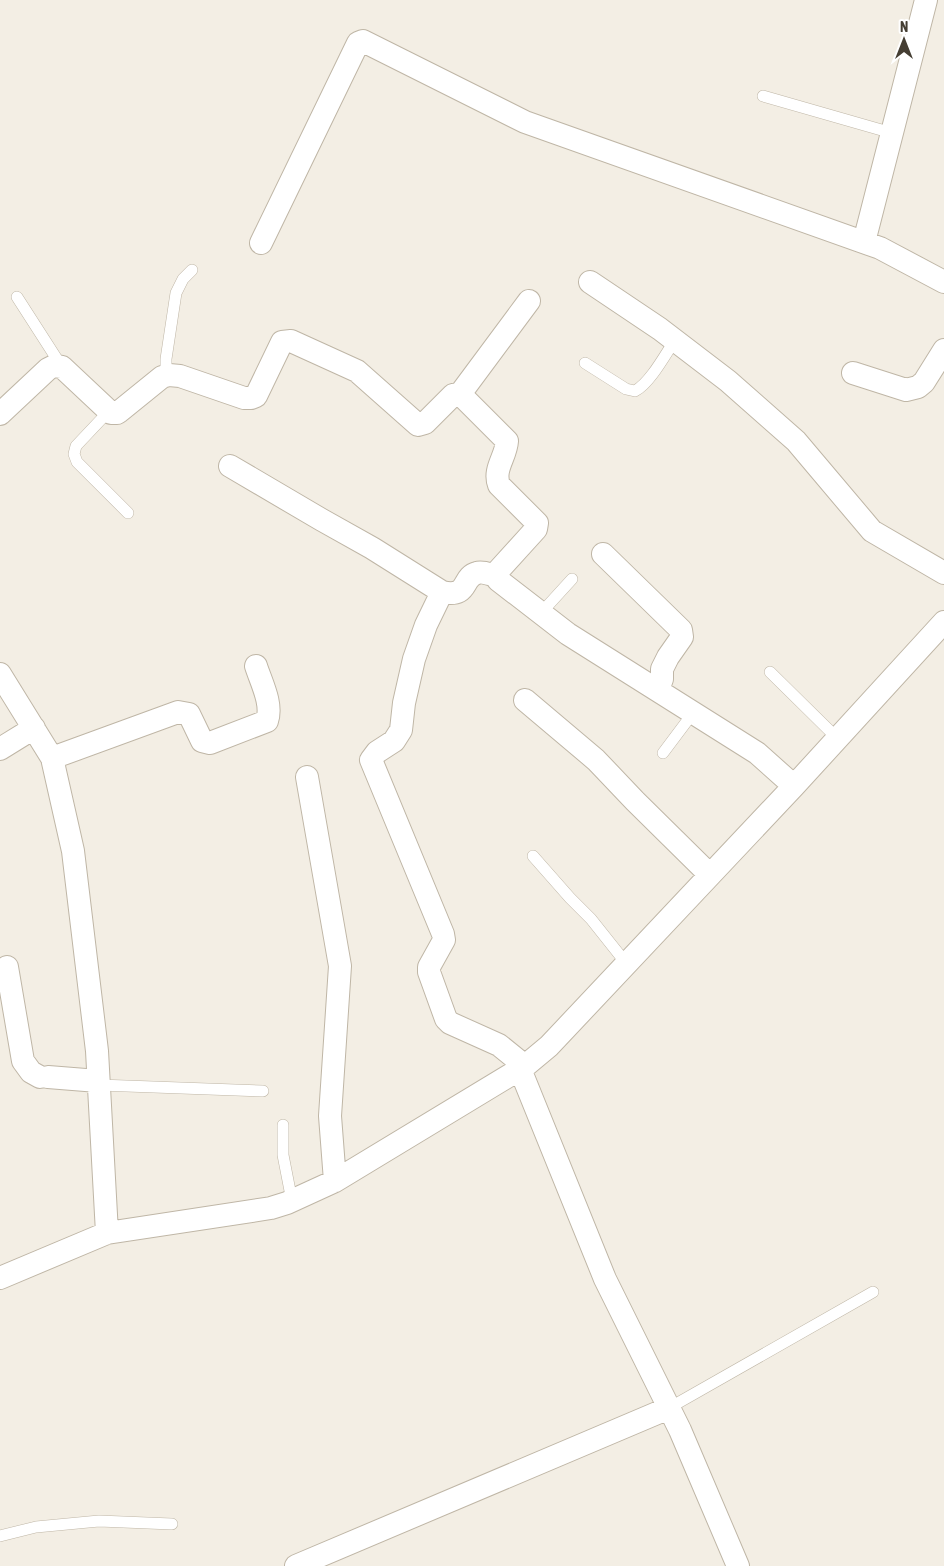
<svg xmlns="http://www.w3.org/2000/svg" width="944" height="1566" viewBox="0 0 944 1566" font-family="'Asap Condensed',sans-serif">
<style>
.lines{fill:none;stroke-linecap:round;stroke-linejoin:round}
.service-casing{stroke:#bfb6a6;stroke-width:12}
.minor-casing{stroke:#bfb6a6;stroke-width:24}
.service{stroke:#fff;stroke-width:11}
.minor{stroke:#fff;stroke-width:22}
</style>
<rect width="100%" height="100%" fill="#f3eee4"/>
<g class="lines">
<defs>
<path id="service" d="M763 96 892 133
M17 297 62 367
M585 363 626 389 635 391C650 383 665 355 675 340
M166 376V359L176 293 183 279 192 270
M109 411 76 446 74 454 77 462 128 513
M541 613 572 579
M770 672 837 738
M663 753 693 713
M533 856 570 898 591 919 626 963
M99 1085 263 1091
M283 1125V1155L292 1201
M669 1408 873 1292
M0 1536 36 1527 99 1521 172 1524"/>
<path id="minor" d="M864 242 926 0
M261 243 358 43 363 41 525 122 880 248 944 282
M590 282 660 329 728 381 796 441 872 531 944 573
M853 373 906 390 918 387 924 382 944 350
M460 394 507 441C506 457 493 469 499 485L537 523 536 529 497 572 498 580 568 634 757 753 794 786
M0 414 48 369 54 366 62 367 111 413H117L120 411 162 377 169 375 180 376 244 398H251L256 396 282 342 291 341 357 371 418 425 425 423 453 395 460 394 529 301
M230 466 322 520 372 548 442 592C470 598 461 577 477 573 483 571 491 575 497 576
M603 554 681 630 682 637 668 657 662 669V679L658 690
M442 592 426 625 414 659 404 703 401 730 394 741 377 752 371 760 443 934 444 940 429 967V972L446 1019 450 1023 499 1045 525 1066
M0 674 52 758 73 851 97 1051 107 1233
M525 700 596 760 635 801 710 875
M0 749 34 728
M52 758 178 712 189 714 202 741 210 743 267 721C273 704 261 682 256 666
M307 777 340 966 330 1116 335 1181
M7 967 23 1061 31 1072 40 1077
M520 1069 605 1279 680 1430 738 1566
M48 1077 98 1081
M0 1278 107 1233 271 1208 287 1203 335 1181 525 1066 549 1046 794 786 944 622
M296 1566 669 1408"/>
</defs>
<use href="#service" class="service-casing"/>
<use href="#minor" class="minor-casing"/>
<use href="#service" class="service"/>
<use href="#minor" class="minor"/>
</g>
<g transform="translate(904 40)" stroke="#ffffff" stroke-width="4" paint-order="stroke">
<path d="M0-4L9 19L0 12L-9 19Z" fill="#453e33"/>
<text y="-8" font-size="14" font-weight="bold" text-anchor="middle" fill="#453e33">N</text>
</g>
</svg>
